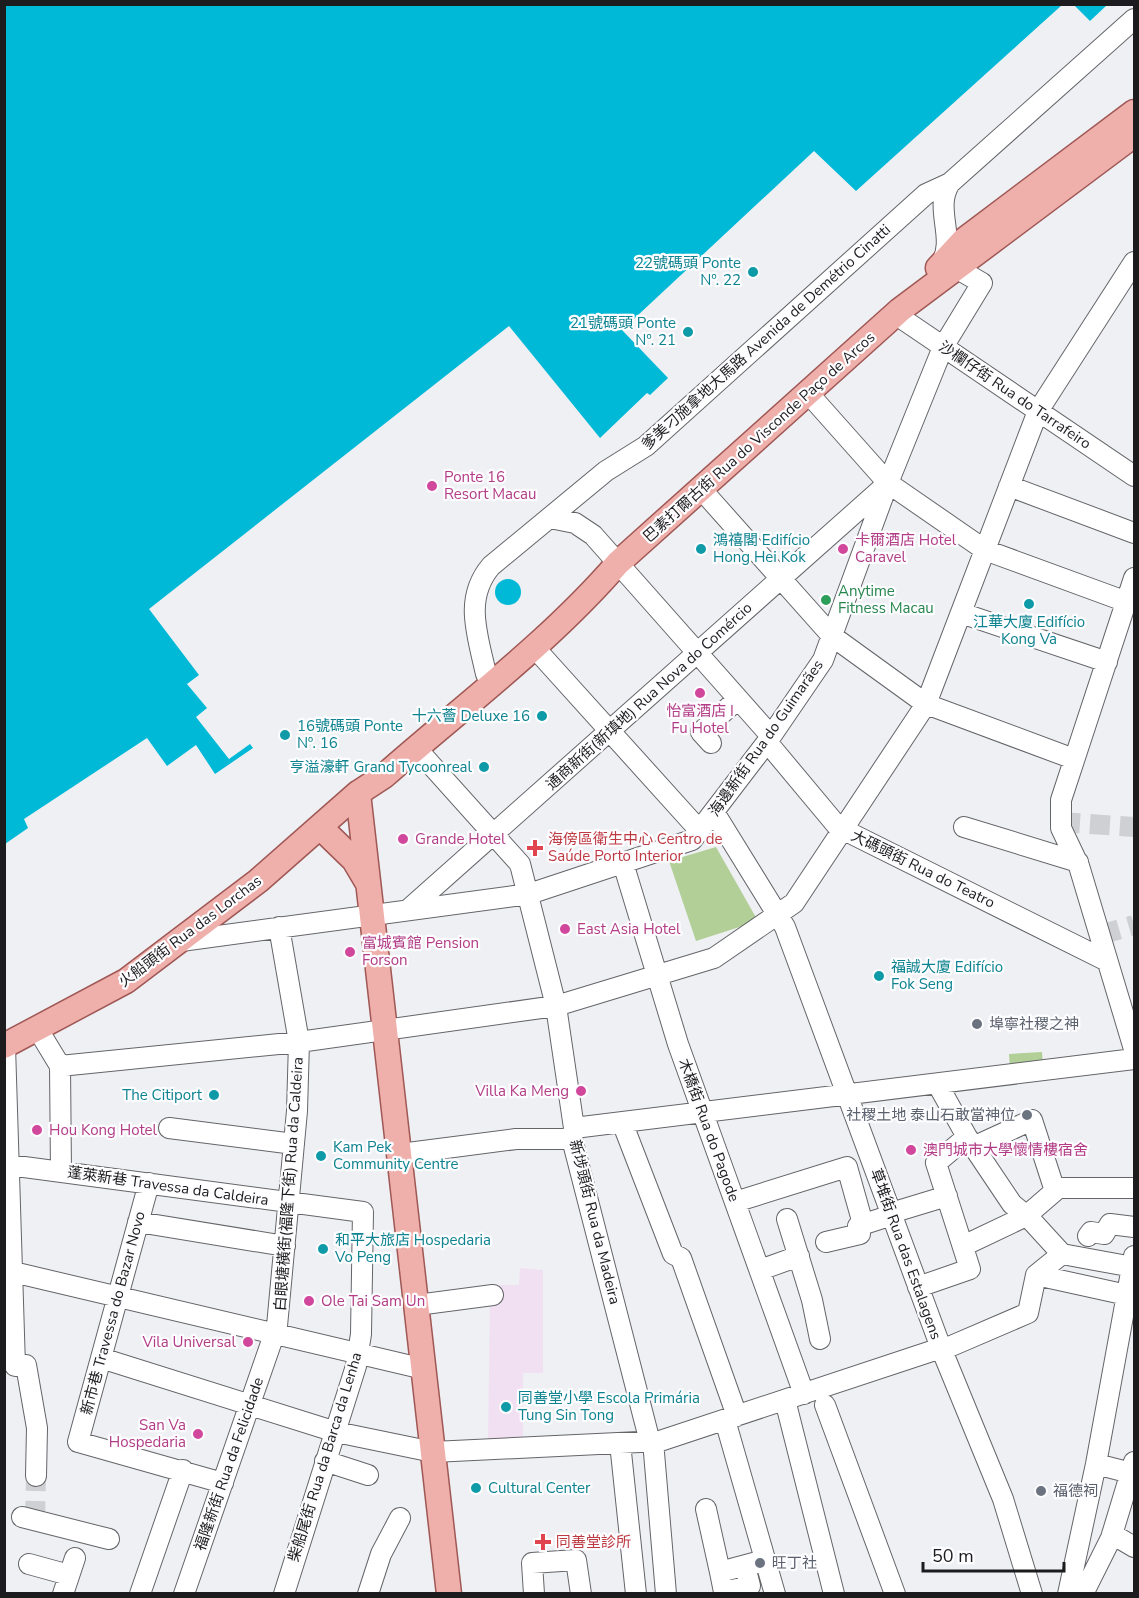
<svg xmlns="http://www.w3.org/2000/svg" width="1139" height="1598" viewBox="0 0 1139 1598" font-family="'Nunito Sans','Noto Sans SC',sans-serif">
<style>
.education{fill:#f0e0f2}
.green{fill:#b1cf97}
.water{fill:#00b9d7}
.lines{fill:none;stroke-linecap:round;stroke-linejoin:round}
.minor-tunnel{stroke:#cfd0d4;stroke-width:20;stroke-dasharray:20 10;stroke-linecap:butt}
.minor-casing{stroke:#646569;stroke-width:22}
.major-casing{stroke:#9f5855;stroke-width:27}
.minor{stroke:#fff;stroke-width:20}
.major{stroke:#efafaa;stroke-width:24}
.culture-dot{fill:#0f9aa8;stroke:#fdfdff;stroke-width:2}
.hotel-dot{fill:#d1479c;stroke:#fdfdff;stroke-width:2}
.leisure-dot{fill:#2e9e5b;stroke:#fdfdff;stroke-width:2}
.health-dot{fill:#e0444e;stroke:#fdfdff;stroke-width:2}
.worship-dot{fill:#6b7280;stroke:#fdfdff;stroke-width:2}
.labels{text-anchor:middle;dominant-baseline:central;stroke-width:4.5;stroke-linejoin:round;paint-order:stroke}
.culture-label{font-size:15px;fill:#0d838f;stroke:#fdfdff;text-anchor:start}
.street-label{font-size:15px;fill:#1c1c1e;stroke:#fdfdff}
.hotel-label{font-size:15px;fill:#b23c85;stroke:#fdfdff;text-anchor:start}
.leisure-label{font-size:15px;fill:#27864d;stroke:#fdfdff;text-anchor:start}
.health-label{font-size:15px;fill:#be3a42;stroke:#fdfdff;text-anchor:start}
.worship-label{font-size:15px;fill:#5b616d;stroke:#fdfdff;text-anchor:start}
</style>
<rect width="100%" height="100%" fill="#eff0f4"/>
<path class="education" d="M520 1268 543 1270V1373H523V1441H488L490 1300H498V1285H519Z"/>
<path class="green" d="M716 847 758 921 696 941 669 861Z
M1042 1052 1043 1066 1010 1070 1009 1054Z"/>
<path class="water" d="M5 4H1061L1062 5 856 191 814 151 622 330 668 378 650 395 647 393 600 438 509 326 149 609 199 675 187 684 207 708 196 717 229 759 250 744 253 748 215 774 196 745 167 766 147 738 24 819 28 828 5 844Z
M1074 5H1107L1090 21Z
M495 592a13 13 0 1 1 26 0a13 13 0 1 1-26 0Z"/>
<g class="lines">
<path class="minor-tunnel" d="M1060 822 1134 827
M1100 935 1134 925
M35 1521 36 1476"/>
<defs>
<path id="minor" d="M941 264C957 238 933 209 950 183
M895 314 1134 476
M808 393 888 483 985 550 1127 602
M1009 486 1134 533
M701 489 832 636 926 704 1074 759
M550 518 575 523 593 535 771 736
M1134 578 1061 800V828L1079 866 1134 1049
M961 613 1107 662
M533 646 700 831
M486 674C478 636 463 599 491 566L606 471 646 446 926 194 950 183 1134 19
M767 742 838 827 1107 961
M711 743 701 732 738 699
M416 748 520 864 556 1006 574 1128 572 1139 650 1442
M714 812 785 927 941 1348 1003 1499 1032 1594
M964 827 1078 862
M623 863 678 1044 804 1394
M409 909 886 485
M181 941 529 894 692 840 767 742 823 660 888 483 943 347 982 283 956 268
M37 1028 60 1066 61 1172
M5 1046 15 1366 26 1365 37 1428 36 1476
M60 1066 299 1042 556 1006 714 958 794 903 926 704 1038 411 1134 262
M938 1085 967 1137 1012 1204 1030 1219 1062 1254 1133 1267
M622 1122 673 1254 681 1258 737 1416
M169 1128 294 1144
M574 1128 1134 1059
M400 1154 516 1139H572
M9 1165 363 1212 361 1334 356 1366 284 1594
M149 1183 78 1442 223 1483
M1054 1188H1134
M735 1202 847 1167 863 1224
M891 1213 947 1196
M787 1219 812 1300 820 1339
M138 1222 285 1246
M1088 1236 1091 1232 1104 1234 1110 1224 1134 1227
M826 1242 860 1234 858 1226 892 1215
M963 1246 1026 1216 1055 1191 1032 1120 973 1147
M760 1270 799 1256
M13 1272 424 1369
M1036 1275 1127 1295
M918 1287 970 1269 936 1163 967 1137
M417 1305 493 1295
M942 1350 1028 1313 1036 1275 1062 1254
M101 1358 336 1432 433 1452 660 1441 941 1348
M785 1400 834 1594
M825 1405 895 1594
M725 1420 775 1594
M653 1441 666 1594
M620 1443 636 1594
M325 1461 368 1475
M1096 1464 1131 1473
M706 1509 720 1572 765 1560
M22 1517 109 1539
M1112 1534 1134 1547
M29 1564 69 1575
M720 1572 724 1592 750 1586 745 1566
M63 1594 75 1558
M140 1594 183 1470
M184 1594 277 1326 297 1111 299 1042 279 927
M368 1594 381 1554 400 1518
M534 1594 532 1563 576 1560 581 1594
M1068 1594 1096 1464 1134 1256
M1083 1594 1111 1538 1134 1462"/>
<path id="major" d="M938 268 964 240 1134 112
M358 793 449 1594
M320 827 354 860 367 882
M4 1046 126 981 258 881 358 793 384 776C462 707 550 642 618 563L900 310 1134 135"/>
</defs>
<use href="#minor" class="minor-casing"/>
<use href="#major" class="major-casing"/>
<use href="#minor" class="minor"/>
<use href="#major" class="major"/>
</g>
<g class="culture-dot">
<circle cx="753" cy="272" r="6"/>
<circle cx="688" cy="332" r="6"/>
<circle cx="701" cy="549" r="6"/>
<circle cx="1029" cy="604" r="6"/>
<circle cx="542" cy="716" r="6"/>
<circle cx="285" cy="735" r="6"/>
<circle cx="484" cy="767" r="6"/>
<circle cx="879" cy="976" r="6"/>
<circle cx="214" cy="1095" r="6"/>
<circle cx="321" cy="1156" r="6"/>
<circle cx="323" cy="1249" r="6"/>
<circle cx="506" cy="1407" r="6"/>
<circle cx="476" cy="1488" r="6"/>
</g>
<g class="hotel-dot">
<circle cx="432" cy="486" r="6"/>
<circle cx="843" cy="549" r="6"/>
<circle cx="700" cy="693" r="6"/>
<circle cx="403" cy="839" r="6"/>
<circle cx="565" cy="929" r="6"/>
<circle cx="350" cy="952" r="6"/>
<circle cx="581" cy="1091" r="6"/>
<circle cx="37" cy="1130" r="6"/>
<circle cx="911" cy="1150" r="6"/>
<circle cx="309" cy="1301" r="6"/>
<circle cx="248" cy="1342" r="6"/>
<circle cx="198" cy="1434" r="6"/>
</g>
<circle class="leisure-dot" cx="826" cy="600" r="6"/>
<g class="health-dot">
<path d="M532 839h6v6h6v6h-6v6h-6v-6h-6v-6h6z"/>
<path d="M540 1533h6v6h6v6h-6v6h-6v-6h-6v-6h6z"/>
</g>
<g class="worship-dot">
<circle cx="977" cy="1024" r="6"/>
<circle cx="1027" cy="1115" r="6"/>
<circle cx="1041" cy="1491" r="6"/>
<circle cx="760" cy="1563" r="6"/>
</g>
<g class="labels">
<g class="culture-label">
<text x="741" y="263" text-anchor="end">22號碼頭 Ponte<tspan x="741" dy="17">Nº. 22</tspan></text>
<text x="676" y="323" text-anchor="end">21號碼頭 Ponte<tspan x="676" dy="17">Nº. 21</tspan></text>
<text x="713" y="540">鴻禧閣 Edifício<tspan x="713" dy="17">Hong Hei Kok</tspan></text>
<text x="1029" y="622" text-anchor="middle">江華大廈 Edifício<tspan x="1029" dy="17">Kong Va</tspan></text>
<text x="530" y="716" text-anchor="end">十六薈 Deluxe 16</text>
<text x="297" y="726">16號碼頭 Ponte<tspan x="297" dy="17">Nº. 16</tspan></text>
<text x="472" y="767" text-anchor="end">亨溢濠軒 Grand Tycoonreal</text>
<text x="891" y="967">福誠大廈 Edifício<tspan x="891" dy="17">Fok Seng</tspan></text>
<text x="202" y="1095" text-anchor="end">The Citiport</text>
<text x="333" y="1147">Kam Pek<tspan x="333" dy="17">Community Centre</tspan></text>
<text x="335" y="1240">和平大旅店 Hospedaria<tspan x="335" dy="17">Vo Peng</tspan></text>
<text x="518" y="1398">同善堂小學 Escola Primária<tspan x="518" dy="17">Tung Sin Tong</tspan></text>
<text x="488" y="1488">Cultural Center</text>
</g>
<g class="street-label">
<text transform="translate(766 337) rotate(-42)">爹美刁施拿地大馬路 Avenida de Demétrio Cinatti</text>
<text transform="translate(1015 395) rotate(34)">沙欄仔街 Rua do Tarrafeiro</text>
<text transform="translate(759 437) rotate(-42)">巴素打爾古街 Rua do Visconde Paço de Arcos</text>
<text transform="translate(649 696) rotate(-42)">通商新街(新填地) Rua Nova do Comércio</text>
<text transform="translate(766 738) rotate(-55)">海邊新街 Rua do Guimarães</text>
<text transform="translate(923 869) rotate(26)">大碼頭街 Rua do Teatro</text>
<text transform="translate(190 931) rotate(-37)">火船頭街 Rua das Lorchas</text>
<text transform="translate(709 1130) rotate(70)">木橋街 Rua do Pagode</text>
<text transform="translate(289 1184) rotate(-86)">白眼塘橫街(福隆下街) Rua da Caldeira</text>
<text transform="translate(168 1186) rotate(8)">蓬萊新巷 Travessa da Caldeira</text>
<text transform="translate(595 1222) rotate(76)">新埗頭街 Rua da Madeira</text>
<text transform="translate(906 1254) rotate(70)">草堆街 Rua das Estalagens</text>
<text transform="translate(113 1313) rotate(-75)">新市巷 Travessa do Bazar Novo</text>
<text transform="translate(325 1457) rotate(-73)">柴船尾街 Rua da Barca da Lenha</text>
<text transform="translate(229 1464) rotate(-71)">福隆新街 Rua da Felicidade</text>
</g>
<g class="hotel-label">
<text x="444" y="477">Ponte 16<tspan x="444" dy="17">Resort Macau</tspan></text>
<text x="855" y="540">卡爾酒店 Hotel<tspan x="855" dy="17">Caravel</tspan></text>
<text x="700" y="711" text-anchor="middle">怡富酒店 I<tspan x="700" dy="17">Fu Hotel</tspan></text>
<text x="415" y="839">Grande Hotel</text>
<text x="577" y="929">East Asia Hotel</text>
<text x="362" y="943">富城賓館 Pension<tspan x="362" dy="17">Forson</tspan></text>
<text x="569" y="1091" text-anchor="end">Villa Ka Meng</text>
<text x="49" y="1130">Hou Kong Hotel</text>
<text x="923" y="1150">澳門城市大學懷情樓宿舍</text>
<text x="321" y="1301">Ole Tai Sam Un</text>
<text x="236" y="1342" text-anchor="end">Vila Universal</text>
<text x="186" y="1425" text-anchor="end">San Va<tspan x="186" dy="17">Hospedaria</tspan></text>
</g>
<g class="leisure-label">
<text x="838" y="591">Anytime<tspan x="838" dy="17">Fitness Macau</tspan></text>
</g>
<g class="health-label">
<text x="548" y="839">海傍區衛生中心 Centro de<tspan x="548" dy="17">Saúde Porto Interior</tspan></text>
<text x="556" y="1542">同善堂診所</text>
</g>
<g class="worship-label">
<text x="989" y="1024">埠寧社稷之神</text>
<text x="1015" y="1115" text-anchor="end">社稷土地 泰山石敢當神位</text>
<text x="1053" y="1491">福德祠</text>
<text x="772" y="1563">旺丁社</text>
</g>
</g>
<rect width="1139" height="1598" fill="none" stroke="#1c1c1e" stroke-width="12"/>
<path d="M923 1562v9h141v-9" fill="none" stroke="#1c1c1e" stroke-width="3"/>
<text x="932" y="1562" font-size="18" fill="#1c1c1e" stroke="#fdfdff" stroke-width="4.5" paint-order="stroke">50 m</text>
</svg>
